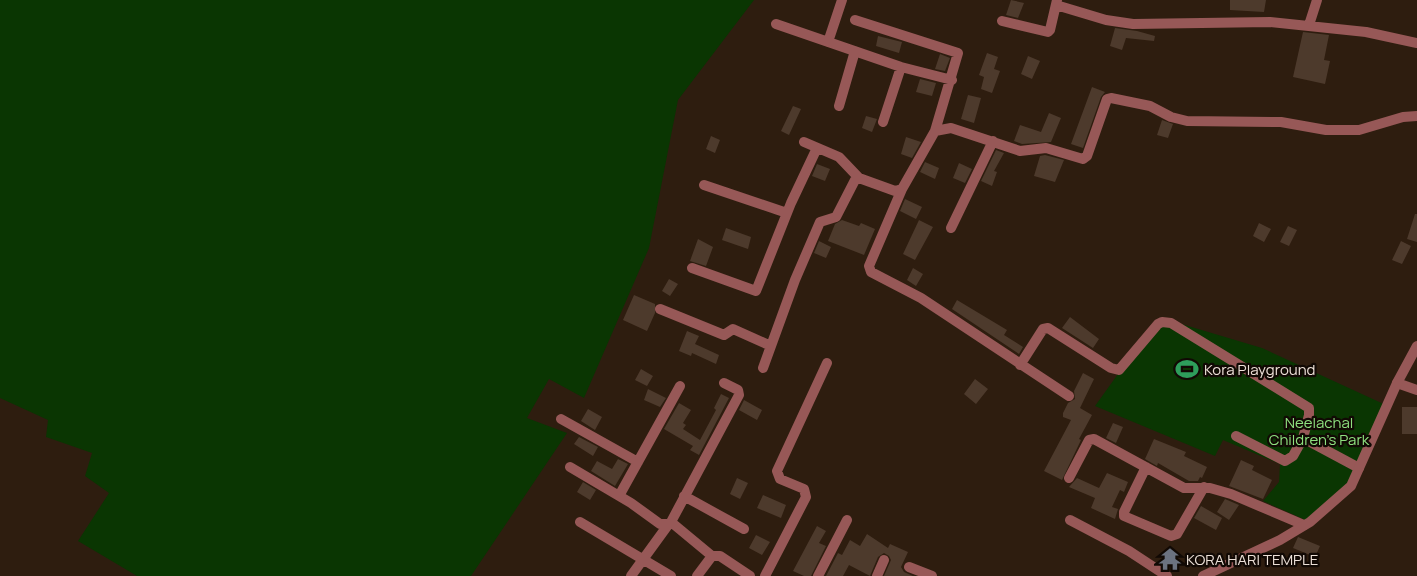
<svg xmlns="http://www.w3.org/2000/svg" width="1417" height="576" viewBox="0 0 1417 576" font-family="Manrope,sans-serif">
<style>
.green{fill:#0a3602}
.building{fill:#4d3a2c}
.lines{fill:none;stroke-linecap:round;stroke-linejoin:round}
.minor{stroke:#975857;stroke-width:10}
.tertiary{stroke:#975857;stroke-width:10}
.labels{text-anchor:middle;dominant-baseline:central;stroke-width:4.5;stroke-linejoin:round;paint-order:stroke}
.poi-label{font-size:15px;fill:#ece0d7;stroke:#110904;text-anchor:start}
.park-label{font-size:15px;fill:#8ee17f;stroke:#110904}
</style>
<rect width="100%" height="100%" fill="#2e1d0f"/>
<path class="green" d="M0 0H754L678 100 649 248 584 398 549 379 527 418 567 433 471 576H137L78 541 109 493 85 476 92 453 46 437 48 420 0 398Z
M1168 320 1262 348 1388 406 1351 486 1310 522 1263 501 1279 482 1280 464 1223 440 1215 456 1095 406 1156 321Z"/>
<path class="building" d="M1011 0 1024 3 1018 18 1006 15Z
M1230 0H1266L1264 12 1230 10Z
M1115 28 1137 31 1155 36 1154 41 1126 38 1122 50 1110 46Z
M1303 32 1329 35 1324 60 1330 61 1325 84 1293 77Z
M878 36 902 42 899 53 876 46Z
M987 53 998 57 994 69 1000 71 992 93 981 89 984 77 979 75Z
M940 54 950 58 945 71 935 69Z
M1028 56 1040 61 1032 79 1021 74Z
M920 79 936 83 932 96 916 92Z
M1092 87 1105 92 1101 97 1083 148 1071 144Z
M968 95 981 98 974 123 961 119Z
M793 106 801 109 789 135 781 131Z
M1049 113 1061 118 1051 142 1022 144 1014 141 1020 125 1041 132Z
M866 116 877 119 872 132 862 128Z
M1162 120 1173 124 1168 138 1157 135Z
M711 136 720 140 715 153 706 149Z
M906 137 921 142 912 158 901 154Z
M996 150 1004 153 994 171 997 172 992 186 981 181Z
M1045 155 1064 160 1055 182 1034 176 1040 156Z
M925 162 939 168 935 179 920 172Z
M959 163 972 169 965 183 953 178Z
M817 164 830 169 825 181 812 176Z
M905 199 922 207 916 219 900 211Z
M1415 214H1417V242L1407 239Z
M842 220 859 226 861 223 875 229 864 255 828 241 835 224Z
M919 220 933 227 915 260 903 254Z
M1259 223 1271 229 1264 242 1253 236Z
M1288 226 1297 230 1289 246 1280 242Z
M726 228 751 237 748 249 722 240Z
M698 239 713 247 706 266 690 261Z
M819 241 831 247 826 258 814 253Z
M1401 241 1411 246 1402 264 1392 260Z
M913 268 923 274 916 286 907 280Z
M669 279 678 284 670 296 662 291Z
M634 295 655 304V313L647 331 623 320Z
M957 300 1007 330 1004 335 1023 347 1019 354 952 309Z
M1070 317 1099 339 1093 348 1062 328Z
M687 331 699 336 695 344 719 355 716 364 692 353 691 356 679 351Z
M641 369 653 376 647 386 635 380Z
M1083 373 1094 379 1080 408 1092 415 1079 439 1081 440 1062 480 1044 471 1071 420 1063 417V413L1068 403 1075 399 1074 391Z
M975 379 988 389 976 404 964 394Z
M648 389 666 398 660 407 644 400Z
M721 394 729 398 699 455 690 450 693 446 664 429 679 403 691 410 683 423 686 425 683 429 700 440 716 410 714 408Z
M744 400 762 410 757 420 739 410Z
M1402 407H1417V434H1402Z
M588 409 602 417 595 430 581 421Z
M1113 423 1123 427 1116 443 1106 438Z
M579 437 598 447 593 456 574 444Z
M1154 439 1186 452 1184 456 1207 467 1202 478 1200 477 1198 481H1189L1158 463 1157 466 1145 459Z
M618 459 628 464 615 486 591 471 597 461 612 469Z
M1241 460 1254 466 1252 470 1272 480 1263 499 1229 486Z
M1107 473 1128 482 1124 492 1120 490 1112 507 1118 509 1115 519 1091 508 1095 498 1069 487 1077 478 1099 488Z
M737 478 748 483 740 499 730 494Z
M583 482 596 490 590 500 577 492Z
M763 495 786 505 781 518 757 508Z
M1225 499 1239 505 1229 520 1217 512Z
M1201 506 1222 518 1216 530 1194 518Z
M817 526 826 531 819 543 826 546 811 576H804L793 571Z
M867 534 888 548 890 544 908 552 901 567 904 572 913 576H884L891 560 889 556 884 553 878 557 870 576 849 565 843 576H826L838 553 842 555 850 540 860 546Z
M756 535 770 542 762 555 749 548Z
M1298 537 1320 546 1315 557 1293 548Z"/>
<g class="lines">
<path class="minor" d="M1056 5 1106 20 1133 24 1270 22 1366 32 1417 43
M855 20 958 53 935 131
M1002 21 1048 32 1050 30 1057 0
M776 24 901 67 952 80
M1309 25 1317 0
M828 42 842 0
M839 106 855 51
M883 122 901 67
M804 142 839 157 859 178
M704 185 787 213
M902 189 869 266 871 272 921 298 1069 396
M951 228 993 141
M692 268 756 291 791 203 817 148
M660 309 724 335 733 329 771 346
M1020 365 1043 329 1048 328 1111 368 1119 370 1158 324 1162 322 1171 323 1309 408V415L1303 438 1359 468
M763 368 795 280 820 222 836 217 855 180 859 178 895 191 902 189 935 131 951 128 1020 151 1046 148 1083 159 1087 156 1107 99 1111 98 1150 106 1171 117 1187 121 1281 122 1326 130H1359L1403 117 1417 116
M1397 383 1417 390
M561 419 638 462
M1236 436 1285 461 1293 456 1303 438
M570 467 631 503 660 524H672
M1146 467 1124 512V516L1171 536 1177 534 1204 487
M1069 478 1089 440 1094 439 1184 488H1210L1231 494 1304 525
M619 496 680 386
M684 496 744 529
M1070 520 1129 551 1167 576
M580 522 671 576
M712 556 671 522 739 395 738 390 724 383
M909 567 932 576
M631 576 668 525
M697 576 712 556H720L750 576
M765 576 806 497 804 489 780 479 777 471 827 363
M818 576 847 520
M877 576 884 560"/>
<path class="tertiary" d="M1203 576 1280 540 1310 522 1351 486 1397 383 1417 346"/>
</g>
<defs>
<symbol id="stadium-bare" viewBox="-9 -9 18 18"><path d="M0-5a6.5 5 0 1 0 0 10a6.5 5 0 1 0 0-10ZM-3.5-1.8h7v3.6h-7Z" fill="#2e9e5b" stroke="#110904" stroke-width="2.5" paint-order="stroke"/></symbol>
<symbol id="temple-bare" viewBox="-9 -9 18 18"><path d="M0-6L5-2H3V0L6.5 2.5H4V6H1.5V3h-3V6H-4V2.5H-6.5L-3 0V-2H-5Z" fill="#6b7280" stroke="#110904" stroke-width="2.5" paint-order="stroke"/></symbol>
</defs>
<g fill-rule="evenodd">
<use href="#stadium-bare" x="1171" y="353" width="32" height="32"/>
<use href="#temple-bare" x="1154" y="543" width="32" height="32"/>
</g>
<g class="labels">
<g class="poi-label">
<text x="1204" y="369">Kora Playground</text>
<text x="1186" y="559">KORA HARI TEMPLE</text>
</g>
<g class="park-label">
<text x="1319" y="422">Neelachal<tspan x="1319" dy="17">Children's Park</tspan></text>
</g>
</g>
</svg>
